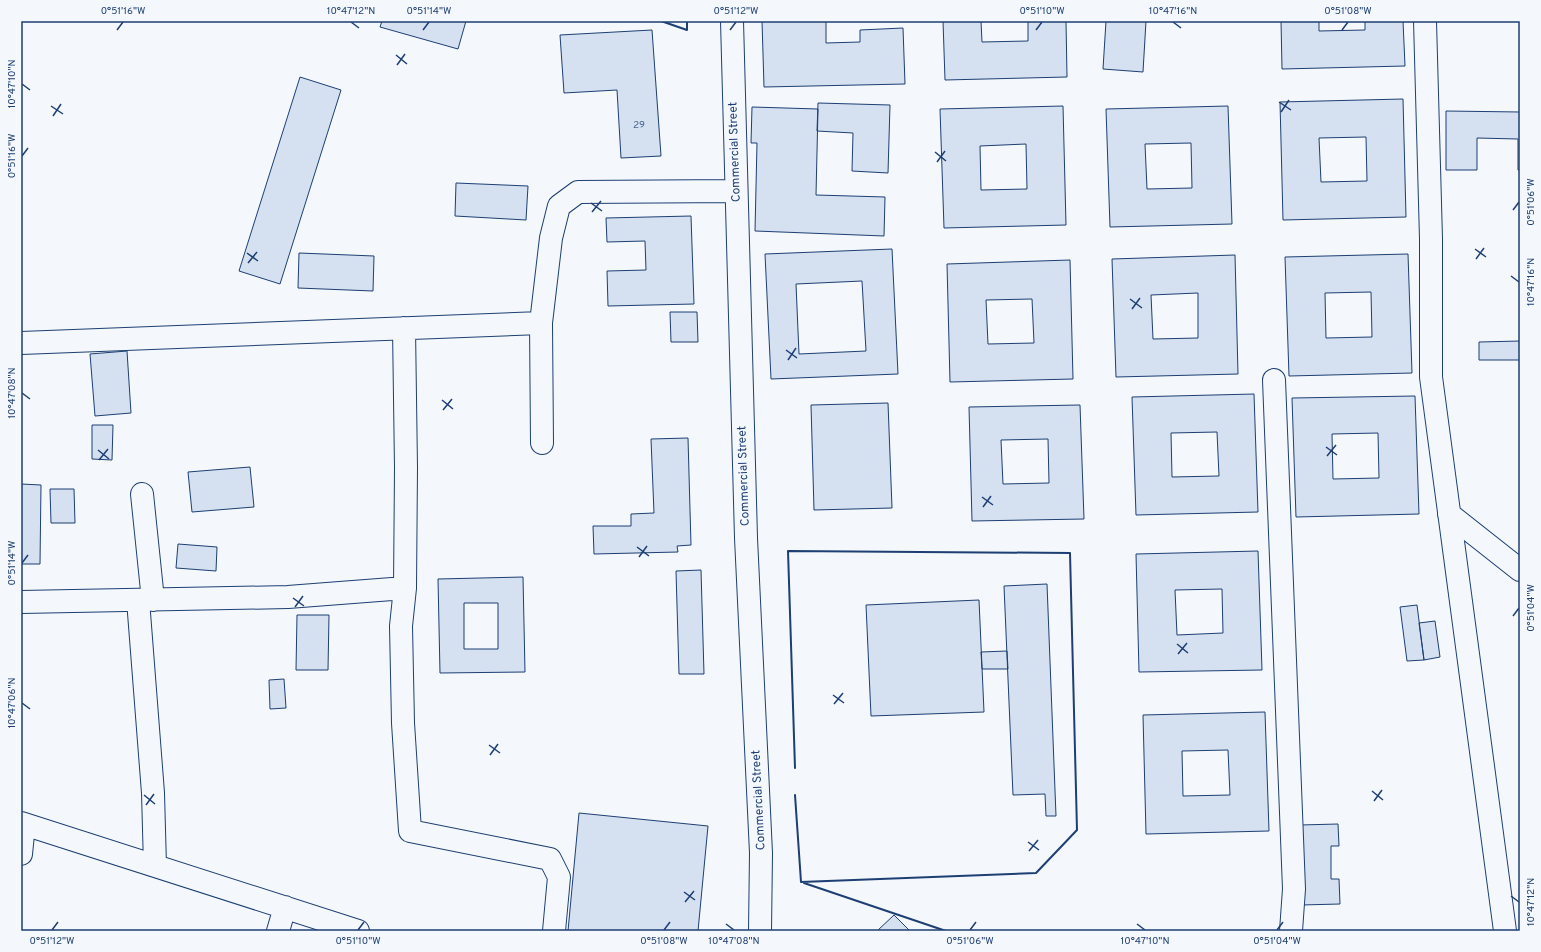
<svg xmlns="http://www.w3.org/2000/svg" width="1541" height="952" viewBox="0 0 1541 952" font-family="Overpass,sans-serif">
<style>
.building{fill:#d5e0f0;stroke:#1d3f73;fill-rule:evenodd}
.lines{fill:none;stroke-linecap:round;stroke-linejoin:round}
.street-casing{stroke:#1d3f73;stroke-width:24}
.street{stroke:#f4f7fb;stroke-width:22}
.wall{stroke:#1d3f73;stroke-width:2}
.ticks{fill:none;stroke:#1d3f73;stroke-width:1.5}
.labels{text-anchor:middle;dominant-baseline:central;stroke-width:3;stroke-linejoin:round;paint-order:stroke}
.number-label{font-size:10px;fill:#4b6792}
.street-label{font-size:12px;fill:#1d3f73;stroke:#f4f7fb}
.neatline{fill:none;stroke:#1d3f73;stroke-width:1.5}
.ticks-label{font-size:10px;text-anchor:middle;fill:#1d3f73}
</style>
<rect width="100%" height="100%" fill="#f4f7fb"/>
<path class="building" d="M382 21H466L458 49 380 27Z
M762 21H826V43L860 42V30L903 28 905 84 764 87Z
M943 21H981L982 42 1028 41V21H1066L1067 77 945 80Z
M1106 21H1146L1143 72 1103 69Z
M1281 21H1319V31L1365 30V21H1403L1405 66 1282 69Z
M652 30 661 156 621 158 617 90 564 93 560 35Z
M300 77 341 90 280 284 239 271Z
M1403 99 1406 217 1283 220 1280 102ZM1366 137 1367 181 1321 182 1319 138Z
M818 103 890 105 888 173 852 171 853 133 817 131Z
M1063 106 1066 225 944 228 940 109ZM1026 144 1027 189 981 190 980 146Z
M1228 106 1232 224 1110 227 1106 109ZM1191 143 1192 188 1147 189 1145 144Z
M752 107 818 109 816 195 885 197 884 236 755 231 757 143H751Z
M1446 111 1520 112V170H1518V139L1477 138V170H1446Z
M456 183 528 186 526 220 455 216Z
M691 216 694 304 608 306 607 271 646 270 645 241 607 242 606 218Z
M892 249 898 374 771 379 765 254ZM862 281 866 351 799 354 796 284Z
M299 253 374 256 373 291 298 288Z
M1408 254 1412 373 1289 376 1285 257ZM1371 292 1372 337 1326 338 1325 293Z
M1235 255 1238 374 1116 377 1112 259ZM1198 293V338L1153 339 1151 295Z
M1070 260 1073 379 950 382 947 264ZM1032 299 1034 343 988 344 986 300Z
M670 312H697L698 342H671Z
M1520 341V360H1479V342Z
M127 351 131 413 95 416 90 354Z
M1254 394 1258 512 1136 515 1132 397ZM1217 432 1219 476 1172 477 1171 433Z
M1415 396 1419 514 1296 517 1292 398ZM1378 433 1379 478 1333 479 1332 434Z
M888 403 892 508 814 510 811 405Z
M1080 405 1084 519 972 521 969 407ZM1048 439 1049 483 1003 484 1001 440Z
M92 425H113L112 460 92 459Z
M688 438 691 545 677 546 678 552 594 554 593 526H631V514L654 513 651 439Z
M250 467 254 507 192 512 188 472Z
M21 484 41 485 40 564H21Z
M50 489H74L75 523H51Z
M178 544 217 547 216 571 176 568Z
M1258 551 1262 670 1139 672 1136 554ZM1222 589 1223 633 1177 635 1175 590Z
M701 570 704 674H679L676 571Z
M523 577 525 672 440 673 438 579ZM464 603H498V649H464Z
M1047 584 1056 816H1046L1045 794 1013 795 1004 586Z
M979 600 984 712 871 716 866 605Z
M1417 605 1424 660 1407 661 1400 607Z
M297 615H329L328 670H296Z
M1435 621 1440 657 1424 660 1419 623Z
M1007 651 1008 669H982L981 652Z
M284 679 286 708 270 709 269 680Z
M1265 712 1269 831 1146 834 1143 715ZM1228 750 1230 795 1183 796 1182 751Z
M579 813 708 826 698 931H568Z
M1338 824 1339 846H1331V879H1339L1340 904 1301 905 1300 825Z
M894 915 910 931H877Z"/>
<g class="lines">
<defs>
<path id="street" d="M732 21 746 538 761 853 760 931
M1425 21 1431 239V377L1505 931
M404 328 406 468 405 588 401 626 403 723 410 831 550 859 559 877 554 931
M21 343 541 323
M1274 380 1294 889 1291 931
M542 443 541 323 551 238 559 206 578 192 736 191
M142 494 153 600
M1449 514 1520 570
M138 600 153 793 155 866
M21 602 288 597 405 588
M21 823 358 931
M21 854 24 824
M278 931 285 907"/>
</defs>
<use href="#street" class="street-casing"/>
<use href="#street" class="street"/>
<path class="wall" d="M661 21 687 30V21
M795 768 788 551 1070 553 1077 830 1036 873 801 882 795 795
M804 883 946 931"/>
</g>
<path class="ticks" d="M351 22 359 28M1173 22 1181 28M117 30 123 22M423 30 429 22M730 30 736 22M1036 30 1042 22M1342 30 1348 22M396 55 407 64M397 65 405 54M22 84 30 90M1279 102 1291 110M51 106 63 114M1281 112 1289 100M53 116 61 104M935 152 946 161M22 156 28 148M937 162 945 151M591 203 602 211M1513 210 1519 202M592 212 601 201M1475 249 1486 257M247 253 258 261M1476 259 1484 248M248 263 257 252M1511 276 1519 282M1130 299 1142 308M1132 309 1140 298M786 350 797 358M788 360 796 348M22 393 30 399M442 400 453 409M443 410 452 399M1326 447 1337 455M98 450 109 459M1327 456 1336 445M99 460 108 449M982 497 993 505M983 507 991 496M637 547 649 556M639 557 647 546M22 563 28 555M293 598 304 606M295 607 303 596M1513 616 1519 608M1177 644 1188 653M1178 654 1187 643M833 695 844 703M22 703 30 709M834 704 843 693M489 745 500 753M490 755 498 744M1372 791 1383 800M144 795 155 804M1374 801 1382 790M146 805 154 794M1028 842 1039 850M1029 851 1038 840M684 892 695 900M1511 896 1519 902M685 902 694 891M726 924 734 930M1137 924 1145 930M52 930 58 922M358 930 364 922M664 930 670 922M970 930 976 922M1277 930 1283 922"/>
<g class="labels">
<g class="number-label">
<text x="639" y="125">29</text>
</g>
<g class="street-label">
<text transform="translate(735 152) rotate(-92)">Commercial Street</text>
<text transform="translate(744 476) rotate(-92)">Commercial Street</text>
<text transform="translate(759 800) rotate(-93)">Commercial Street</text>
</g>
</g>
<rect width="1541" height="952" fill="none" stroke="#f4f7fb" stroke-width="44"/>
<rect x="22" y="22" width="1497" height="908" class="neatline"/>
<g class="ticks-label">
<text x="123" y="14">0°51'16"W</text>
<text x="351" y="14">10°47'12"N</text>
<text x="429" y="14">0°51'14"W</text>
<text x="736" y="14">0°51'12"W</text>
<text x="1042" y="14">0°51'10"W</text>
<text x="1173" y="14">10°47'16"N</text>
<text x="1348" y="14">0°51'08"W</text>
<text transform="translate(11 84) rotate(-90)" y="4">10°47'10"N</text>
<text transform="translate(11 156) rotate(-90)" y="4">0°51'16"W</text>
<text transform="translate(1530 202) rotate(-90)" y="4">0°51'06"W</text>
<text transform="translate(1530 282) rotate(-90)" y="4">10°47'16"N</text>
<text transform="translate(11 393) rotate(-90)" y="4">10°47'08"N</text>
<text transform="translate(11 563) rotate(-90)" y="4">0°51'14"W</text>
<text transform="translate(1530 608) rotate(-90)" y="4">0°51'04"W</text>
<text transform="translate(11 703) rotate(-90)" y="4">10°47'06"N</text>
<text transform="translate(1530 902) rotate(-90)" y="4">10°47'12"N</text>
<text x="52" y="944">0°51'12"W</text>
<text x="358" y="944">0°51'10"W</text>
<text x="664" y="944">0°51'08"W</text>
<text x="734" y="944">10°47'08"N</text>
<text x="970" y="944">0°51'06"W</text>
<text x="1145" y="944">10°47'10"N</text>
<text x="1277" y="944">0°51'04"W</text>
</g>
</svg>
